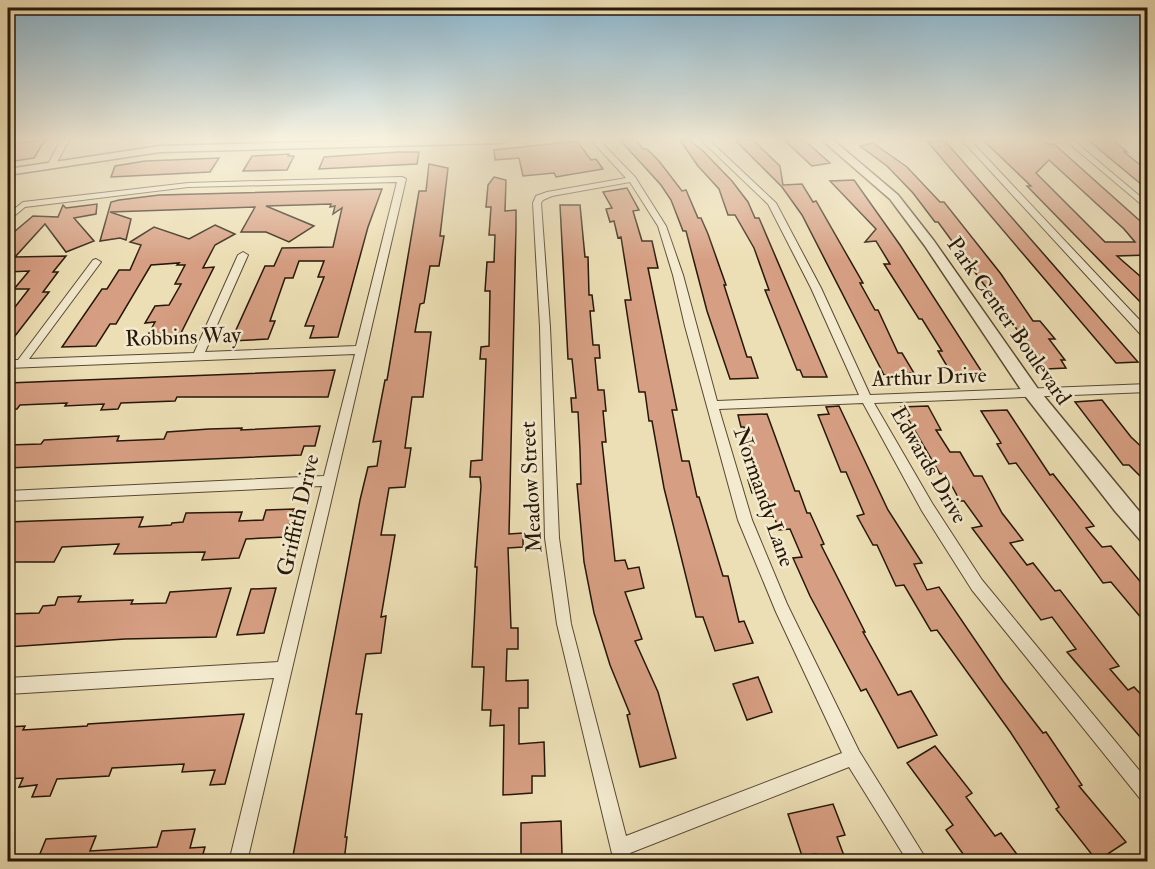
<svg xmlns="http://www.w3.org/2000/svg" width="1155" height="869" viewBox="0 0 1155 869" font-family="'IM FELL Double Pica',serif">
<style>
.building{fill:#d69e82;stroke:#261708;stroke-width:1.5;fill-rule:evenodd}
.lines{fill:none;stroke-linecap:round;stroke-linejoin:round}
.minor-casing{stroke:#584933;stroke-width:2}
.tertiary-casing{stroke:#584933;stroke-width:3}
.minor{fill:#f3eacf;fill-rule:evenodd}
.tertiary{fill:#f3eacf;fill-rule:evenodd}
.labels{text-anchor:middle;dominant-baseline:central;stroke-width:5;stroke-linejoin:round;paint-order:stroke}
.street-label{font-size:22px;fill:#261708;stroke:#f3eacf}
</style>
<rect width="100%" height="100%" fill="#eddfb5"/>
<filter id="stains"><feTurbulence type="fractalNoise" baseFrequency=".00333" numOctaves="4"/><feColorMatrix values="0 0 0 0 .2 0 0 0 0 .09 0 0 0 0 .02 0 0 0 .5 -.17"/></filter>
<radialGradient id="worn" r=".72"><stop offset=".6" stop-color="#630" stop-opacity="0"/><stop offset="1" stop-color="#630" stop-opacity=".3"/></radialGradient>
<path class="building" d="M45 140 34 158 8 162V154L16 143Z
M620 140H636L643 149H647L659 161 682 191 686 190 698 218H701L708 234 726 285H724L747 357H751L758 378 730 379 707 311 686 231H683L671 200 661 185Z
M680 140H689L703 151 732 181 748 202 755 218H759L827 377H803L800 370H797L765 290H769L754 248 735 215H728L719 189 698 166Z
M735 140H753L780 166 783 185 802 184 813 202 816 201 863 283H860L875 310H878L898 353H902L914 373 884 375 802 215 782 187Z
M784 140H804L830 163 812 166Z
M983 140H1043L1048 144H1054L1148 228V255L1117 256 1148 283V310L1027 186H1031ZM1049 160 1124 229 1135 242H1105L1036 173Z
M1088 140H1113L1127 152H1124L1148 171V190Z
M577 141 591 160 596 159 603 169 556 177 554 173 523 176 519 158 495 160 494 150Z
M927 141H945L1138 362 1116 363Z
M873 143 907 167 940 202H944L1001 274 1033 321H1040L1055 339H1049L1065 360H1061L1066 368 1046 369 938 222H935L913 193 887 166 860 146Z
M398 152H419L417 164 319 169 324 157Z
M289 154 288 156H294L287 170 243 171 252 156Z
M219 158 210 172 111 177 115 166 145 161Z
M429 164 448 168 440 236H444L439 266H430L424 303 420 304 415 332H431L423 397H412L405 448H411L405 487 389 488 381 535H395L381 617 386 616 381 653 366 654 356 714H362L345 837H347L344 861H292L360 500 368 467 377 466 381 441 373 442 385 380H387L419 191H426Z
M494 177 506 180 505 211 516 210V227L509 534 523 533V547L508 548 511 628H518V649H507L506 681 528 680V708H519V744L544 742 545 776H532V793L503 795 504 725 490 726 491 710H482L484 667H472L477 567H475L481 486 480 477H470L471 461 482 460 486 359H480L481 347 489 346 490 291H485L487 262H494L495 235H489L491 207H486L488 185Z
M854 180 900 245 982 372 951 373 938 351H942L922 319H919L884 264H890L876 241 865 242 876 229 830 181Z
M627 188 639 210 633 211 642 241H652L658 268H648L677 410H672L682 461H689L697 497H699L723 576H728L739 622 744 621 753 643 715 651 703 617H696L664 488 652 421H649L645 392H639L625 300H631L621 237 618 238 614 221 610 222 606 209 612 208 603 192Z
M382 189 368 227 338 337 310 338 314 326H305L324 277H318L324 261H299L293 278H285L270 321H275L268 339 231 341 265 266H274L282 248 333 247 342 208 333 214 335 206 330 207 331 204 266 206 314 226 289 242 266 232H241L255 207 110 212 131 219 126 240 120 238 100 241 111 202 119 200 159 195Z
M97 204 96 214 74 218 94 241 66 252 45 224 15 257 66 256 53 272H58L43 292H49L8 345V316L29 289H14L29 271 8 272V237L33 216 58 217 63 205 66 208Z
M560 205H580L585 257H588L589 295H592L594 311H590L593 345H599L600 358H595L598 390H604L606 411H603L606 442H602L615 561 625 560 628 569 639 567 644 588 625 592 642 639 635 641 658 692 676 758 640 767 627 715 630 714 610 665 594 613 584 562 577 484H581L580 450 578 412H572L571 398H576L572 359H568Z
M215 225 235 234 215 245 203 268 214 267 176 343 143 344 155 322 145 323 155 306 169 305 181 284H175L185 265H177L179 263 151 265 116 324H110L96 346 62 347 102 289H107L119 270H130L141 245 130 242 154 227 189 239Z
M335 370 328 397H177L175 401 121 403 118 409 101 410 104 404 65 406 67 403 20 405 17 409 8 410V383Z
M1102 400 1131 437 1148 453V484L1129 465H1123L1075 402Z
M839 406 888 510 922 563 914 564 927 590 939 587 1003 681 1043 733 1046 732 1082 785 1079 786 1126 842 1097 861 1056 809 1059 807 1011 733 937 630 931 631 904 585 896 586 877 545H873L857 516 864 514 846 472H841L818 415 829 414 826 407Z
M928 406 941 430H936L950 452H960L974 476H982L1002 513 1023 540 1010 543 1027 565 1033 563 1055 591 1060 590 1119 666 1110 669 1128 690 1134 687 1148 702V746L1067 652 1076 649 1052 617 1041 620 972 528 982 526 964 501H960L945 473 940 474 901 407Z
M1007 410 1050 475 1053 474 1094 526 1086 528 1102 547 1111 546 1143 585 1148 584V626L1111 582 1103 583 1016 463 1009 464 997 444 1001 443 981 411Z
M767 414 795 491H799L807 513H810L824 544 821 545 865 632H863L898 695 911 691 937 735 898 748 866 689 861 691 810 596 793 558 802 557 790 529 779 530 765 492 752 493 748 480 759 479 744 427H741L738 415Z
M320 426 315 446H304L301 455 8 468V445L41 444 44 440 119 436 117 441 164 439 167 432 209 429 242 428 241 430Z
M294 509 286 537 246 539 239 558 202 560 205 552 114 554 119 544 62 547 54 562H8V522L143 517 139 527 171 525 172 523 183 522 186 513 242 512 239 521 263 520 266 510Z
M231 588 216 637 125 639 8 647V614L39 613 43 606 55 605 58 597 81 596 78 602 133 600 131 604 166 603 170 592Z
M276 588 264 633 237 635 251 589Z
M758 677 772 712 747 720 733 684Z
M244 714 225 784 210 785 215 770 182 772 184 764 112 768 109 776 57 779 50 796 32 797 37 785 19 787 23 778 8 779V727L25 726 23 730 87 726 88 724Z
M935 746 972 793 966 797 995 836 1001 833 1022 861H968L946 830 953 825 907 763Z
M833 804 845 835 837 837 846 861H819L816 854 802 856 788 814Z
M561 821 562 855 552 856V861H521V823Z
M195 829 190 848 205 847 201 861H37L46 839 96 836 90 851 157 847 162 831Z"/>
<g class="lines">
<defs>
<path id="minor" d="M61 140H69L55 166H49L48 164Z
M591 140H599L635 177 666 226 683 275 717 401 859 395 811 288 768 204 701 140H709L776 203 821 288 870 395 1148 384V392L874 403 932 503 982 580 1148 781V804L1142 801 972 590 922 511 863 403 719 409 752 520 787 604 859 751 928 862H908L849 767 630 853 632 862H614L557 624 545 538 540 327 533 203 536 196 547 192 626 178ZM630 182 658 226 673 275 685 326 738 520 776 612 842 753 626 836 571 624 559 538 550 327 541 203 543 200 552 196Z
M962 140H970L1148 329V339L1144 338Z
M1065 140H1073L1148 203V210Z
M402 177 406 179 247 862H229L274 678 8 694V678L278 662 322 486 8 501V491L324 476 355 354 8 368V360H18L93 260 96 259 101 262 29 359 194 353 238 255 243 252 248 255 205 352 356 346 397 182 188 187 25 207 8 221V214L23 202 188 183Z"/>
<path id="tertiary" d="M389 140H507L502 143 160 152 8 175V169L160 146Z
M822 140H833L898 195 934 241 1038 389 1148 522V543L1141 541 1115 511 1026 397 925 246 890 199Z"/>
</defs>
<use href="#minor" class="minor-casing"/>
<use href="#tertiary" class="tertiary-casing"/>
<use href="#minor" class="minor"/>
<use href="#tertiary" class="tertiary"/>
</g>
<linearGradient id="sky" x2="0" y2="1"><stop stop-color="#89b7d2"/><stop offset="0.53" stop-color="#f7f1de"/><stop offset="1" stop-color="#f7f1de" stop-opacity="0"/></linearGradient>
<rect width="1155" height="262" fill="url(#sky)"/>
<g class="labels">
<g class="street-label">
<text transform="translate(1009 321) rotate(55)">Park Center Boulevard</text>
<text transform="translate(183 337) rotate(-2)">Robbins Way</text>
<text transform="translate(929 377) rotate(-2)">Arthur Drive</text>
<text transform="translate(929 465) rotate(60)">Edwards Drive</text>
<text transform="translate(531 487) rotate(-93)">Meadow Street</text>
<text transform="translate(764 497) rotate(71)">Normandy Lane</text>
<text transform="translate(298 515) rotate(-77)">Griffith Drive</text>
</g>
</g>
<rect width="1155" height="869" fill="none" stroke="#eddfb5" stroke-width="30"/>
<rect x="9" y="9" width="1137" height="851" fill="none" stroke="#261708" stroke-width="3"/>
<rect x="15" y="15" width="1125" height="839" fill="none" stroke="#261708" stroke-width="1.5"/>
<rect width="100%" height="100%" filter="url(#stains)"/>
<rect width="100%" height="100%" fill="url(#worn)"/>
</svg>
